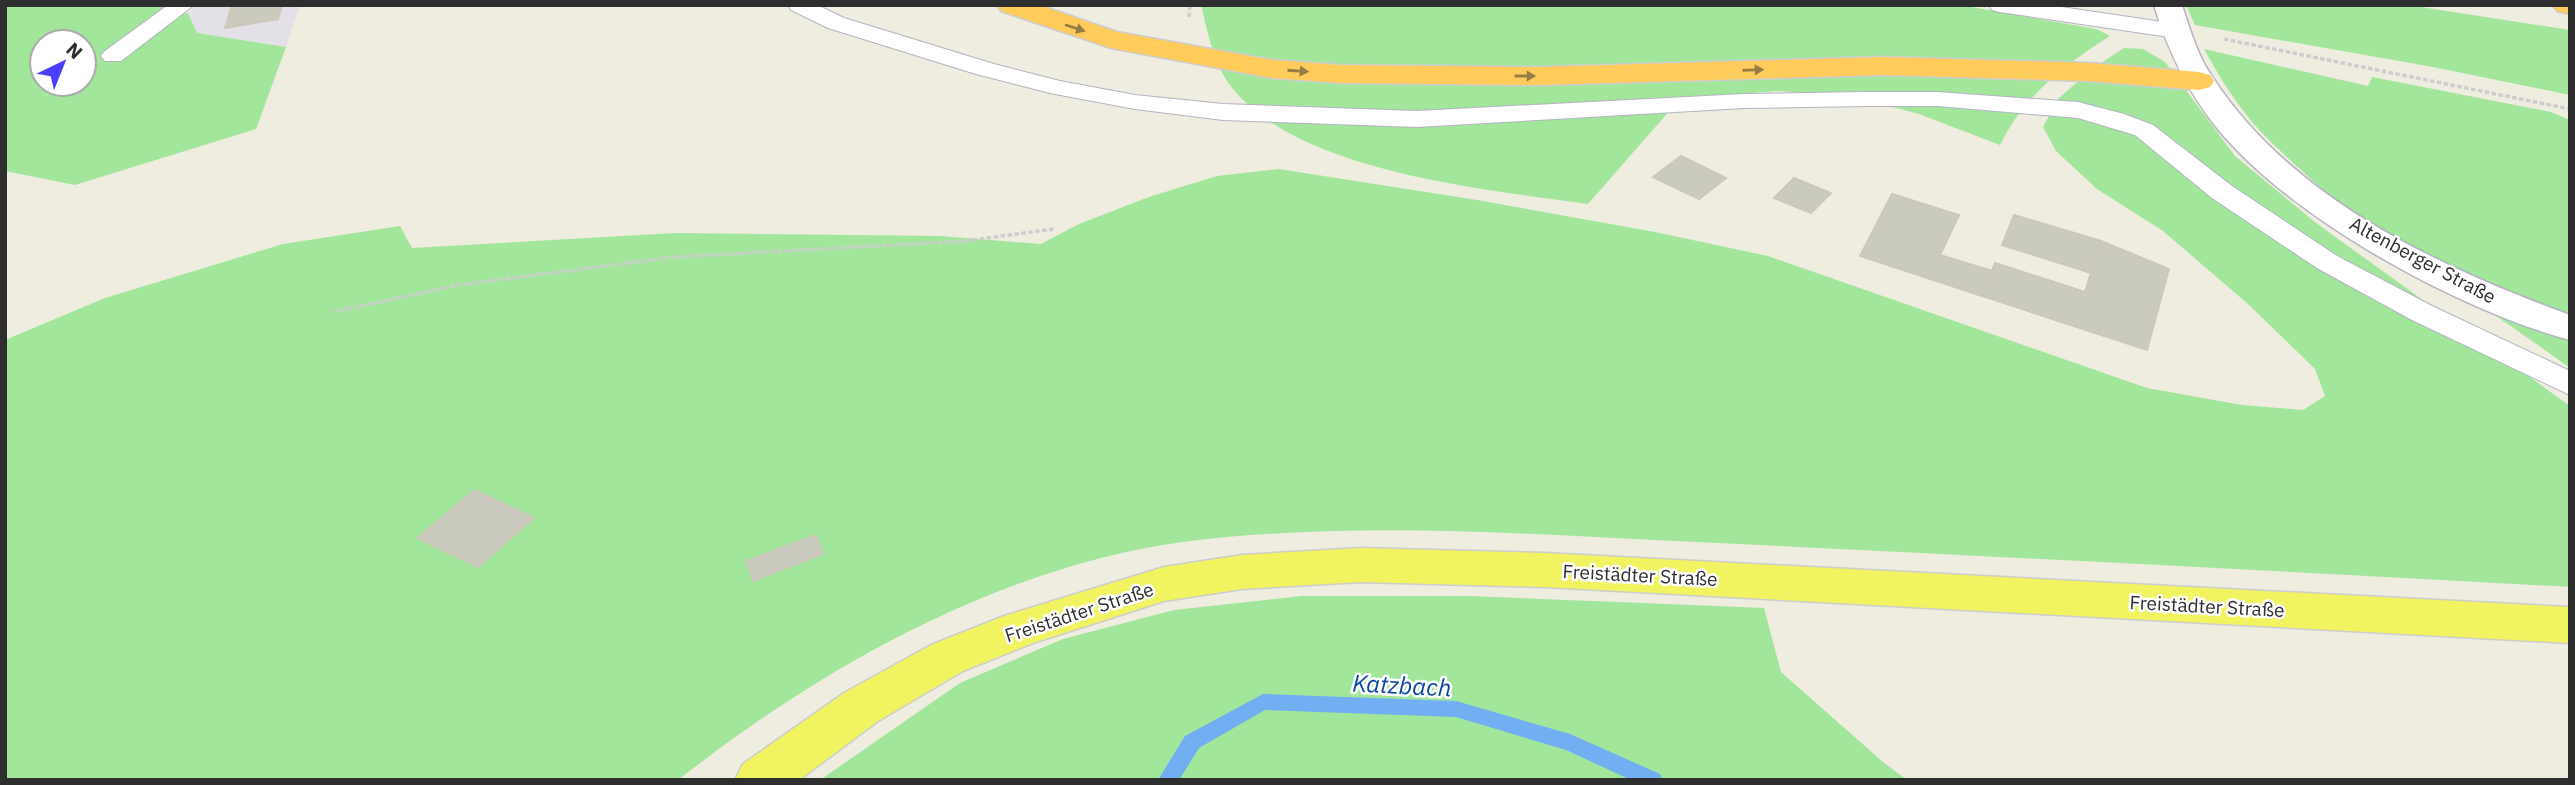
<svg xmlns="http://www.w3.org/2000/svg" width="2575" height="785" viewBox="0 0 2575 785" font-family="'IBM Plex Sans',sans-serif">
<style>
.industrial{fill:#e4e0e8}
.green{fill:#a2e69c;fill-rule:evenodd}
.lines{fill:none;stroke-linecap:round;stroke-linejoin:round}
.stream{fill:#72aff2;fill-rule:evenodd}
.building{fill:#cbcabe;stroke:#cbc9b9;stroke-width:2}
.lane-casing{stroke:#b4b4c1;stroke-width:2}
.secondary-casing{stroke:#b4b4c1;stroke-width:3}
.primary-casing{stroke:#cdcdcd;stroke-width:3}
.highway-casing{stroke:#cdcdcd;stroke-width:3}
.path{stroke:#cdcdcd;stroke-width:3.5;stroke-dasharray:4.5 2.5;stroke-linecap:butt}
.lane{fill:#fff;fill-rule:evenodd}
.secondary{fill:#fff;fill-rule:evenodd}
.primary{fill:#f1f460;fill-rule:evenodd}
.highway{fill:#ffcc5b;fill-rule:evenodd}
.oneway{fill:#967d44}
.labels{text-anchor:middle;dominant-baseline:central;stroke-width:5;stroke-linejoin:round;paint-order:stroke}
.street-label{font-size:19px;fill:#2e2e2e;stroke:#fff}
.near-water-label{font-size:24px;font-style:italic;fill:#0a48a5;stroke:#fff}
</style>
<rect width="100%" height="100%" fill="#efece0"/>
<path class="industrial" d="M195 5H300L286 47 197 33 188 13Z"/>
<path class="green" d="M5 5H170L164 14 188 13 197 33 286 47 256 129 75 185 5 171ZM42 42H84V84H42Z
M1201 5H1960L2096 29 2110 36C2065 65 2024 95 2000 145L1919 114 1850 96 1777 91 1703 97 1672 108 1588 204C1485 189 1290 172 1227 81 1213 60 1207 30 1201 5Z
M2186 5H2408L2570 30V95L2433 67 2195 25Z
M2124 48 2143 49 2165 62 2235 156 2316 223 2570 406V587C2279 571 1988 556 1697 542 1560 536 1422 525 1285 533 1223 536 1161 542 1101 558 946 598 803 682 678 780H5V340L105 298 283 244 400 226 412 248 675 233 941 236 1041 244 1079 224 1149 197 1217 176 1279 169 1477 200 1655 232 1768 256 2147 388 2242 405 2303 410 2325 396 2315 369 2248 304 2163 231 2097 189 2056 151 2043 127 2059 98 2092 69Z
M2204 49 2368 86 2372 77 2551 112 2570 120V368C2466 292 2351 224 2261 132 2238 107 2220 78 2204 49Z
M1302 596H1471L1764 608 1781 672 1883 762 1907 780H820L960 683 1063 639 1174 610Z"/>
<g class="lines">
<path class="stream" d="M1263 694 1456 701 1570 734 1660 774 1663 780H1631L1566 750 1456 717 1265 710 1199 748 1179 780H1158L1185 736Z"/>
</g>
<path class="building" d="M232 5H282L278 19 225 28Z
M1681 156 1726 178 1699 199 1653 177Z
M1794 178 1831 193 1811 213 1774 198Z
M1892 194 1959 215 1940 255 1992 271 1982 296 1860 256Z
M2014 215 2101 241 2091 273 2002 245Z
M2101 241 2169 269 2147 350 1982 296 1995 263 2085 292Z
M475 490 534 518 478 567 417 538Z
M816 535 823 554 753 581 746 561Z"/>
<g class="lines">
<defs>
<path id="lane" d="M168 5H194L121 61H105L101 56 105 51Z
M788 5H817L844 18 994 64 1060 81 1135 95 1223 104 1417 111 1744 94 1865 92H1937L2078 102 2124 114 2153 125 2232 186 2337 256 2432 306 2570 371V395L2412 320 2317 268 2212 198 2135 135 2078 118 1937 106H1865L1744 108 1417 127 1223 120 1135 109 1050 93 976 74 828 28 791 10Z
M1989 5H2048L2176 24 2184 26 2188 31 2184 36 2176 38 2000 12 1992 10Z"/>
<path id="secondary" d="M2154 5H2182C2190 30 2198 57 2213 78 2292 199 2439 267 2570 315V340C2458 310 2290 218 2217 128 2187 90 2168 51 2154 5Z"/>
<path id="primary" d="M1361 548 1545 553 2570 607V643L1545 587 1361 582 1242 589 1164 601 1033 643 963 671 878 721 799 780H735L743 764 844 693 931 645 1004 616 1164 567 1242 555Z"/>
<path id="highway" d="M997 5H1039L1117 32 1272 60 1341 65 1538 67 1885 57 2089 63 2199 72 2210 75 2214 81 2210 87 2199 90 2089 81 1885 75 1538 85 1341 83 1272 78 1111 48 1001 11Z
M2553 5H2570V14L2557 11Z"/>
</defs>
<use href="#lane" class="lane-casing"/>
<use href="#secondary" class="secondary-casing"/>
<use href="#primary" class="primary-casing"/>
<use href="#highway" class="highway-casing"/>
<path class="path" d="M1189 17 1190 5
M2224 39 2570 109
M334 312 458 285 674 257 965 241 1054 229"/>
<use href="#lane" class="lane"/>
<use href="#secondary" class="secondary"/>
<use href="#primary" class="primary"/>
<use href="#highway" class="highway"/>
</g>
<defs><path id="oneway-solid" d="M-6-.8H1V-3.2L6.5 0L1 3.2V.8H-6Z" transform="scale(1.75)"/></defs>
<g class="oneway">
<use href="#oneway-solid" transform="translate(1075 28) rotate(18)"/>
<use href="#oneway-solid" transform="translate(1753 70) rotate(-2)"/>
<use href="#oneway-solid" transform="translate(1298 71) rotate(4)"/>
<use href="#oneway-solid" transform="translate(1525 76)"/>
</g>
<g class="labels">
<g class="street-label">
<text transform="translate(2423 260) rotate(28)">Altenberger Straße</text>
<text transform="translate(1640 575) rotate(3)">Freistädter Straße</text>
<text transform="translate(2207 606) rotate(3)">Freistädter Straße</text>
<text transform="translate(1079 612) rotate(-18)">Freistädter Straße</text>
</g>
<g class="near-water-label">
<text transform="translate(1402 685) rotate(3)">Katzbach</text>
</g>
</g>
<rect width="2575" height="785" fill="none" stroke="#2e2e2e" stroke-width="14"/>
<g transform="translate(63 63) rotate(43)"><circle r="33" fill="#ffffff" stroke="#ababab" stroke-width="2"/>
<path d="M0-5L12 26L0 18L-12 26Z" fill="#4c3efe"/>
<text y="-10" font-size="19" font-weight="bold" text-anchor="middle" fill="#2e2e2e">N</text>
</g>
</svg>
